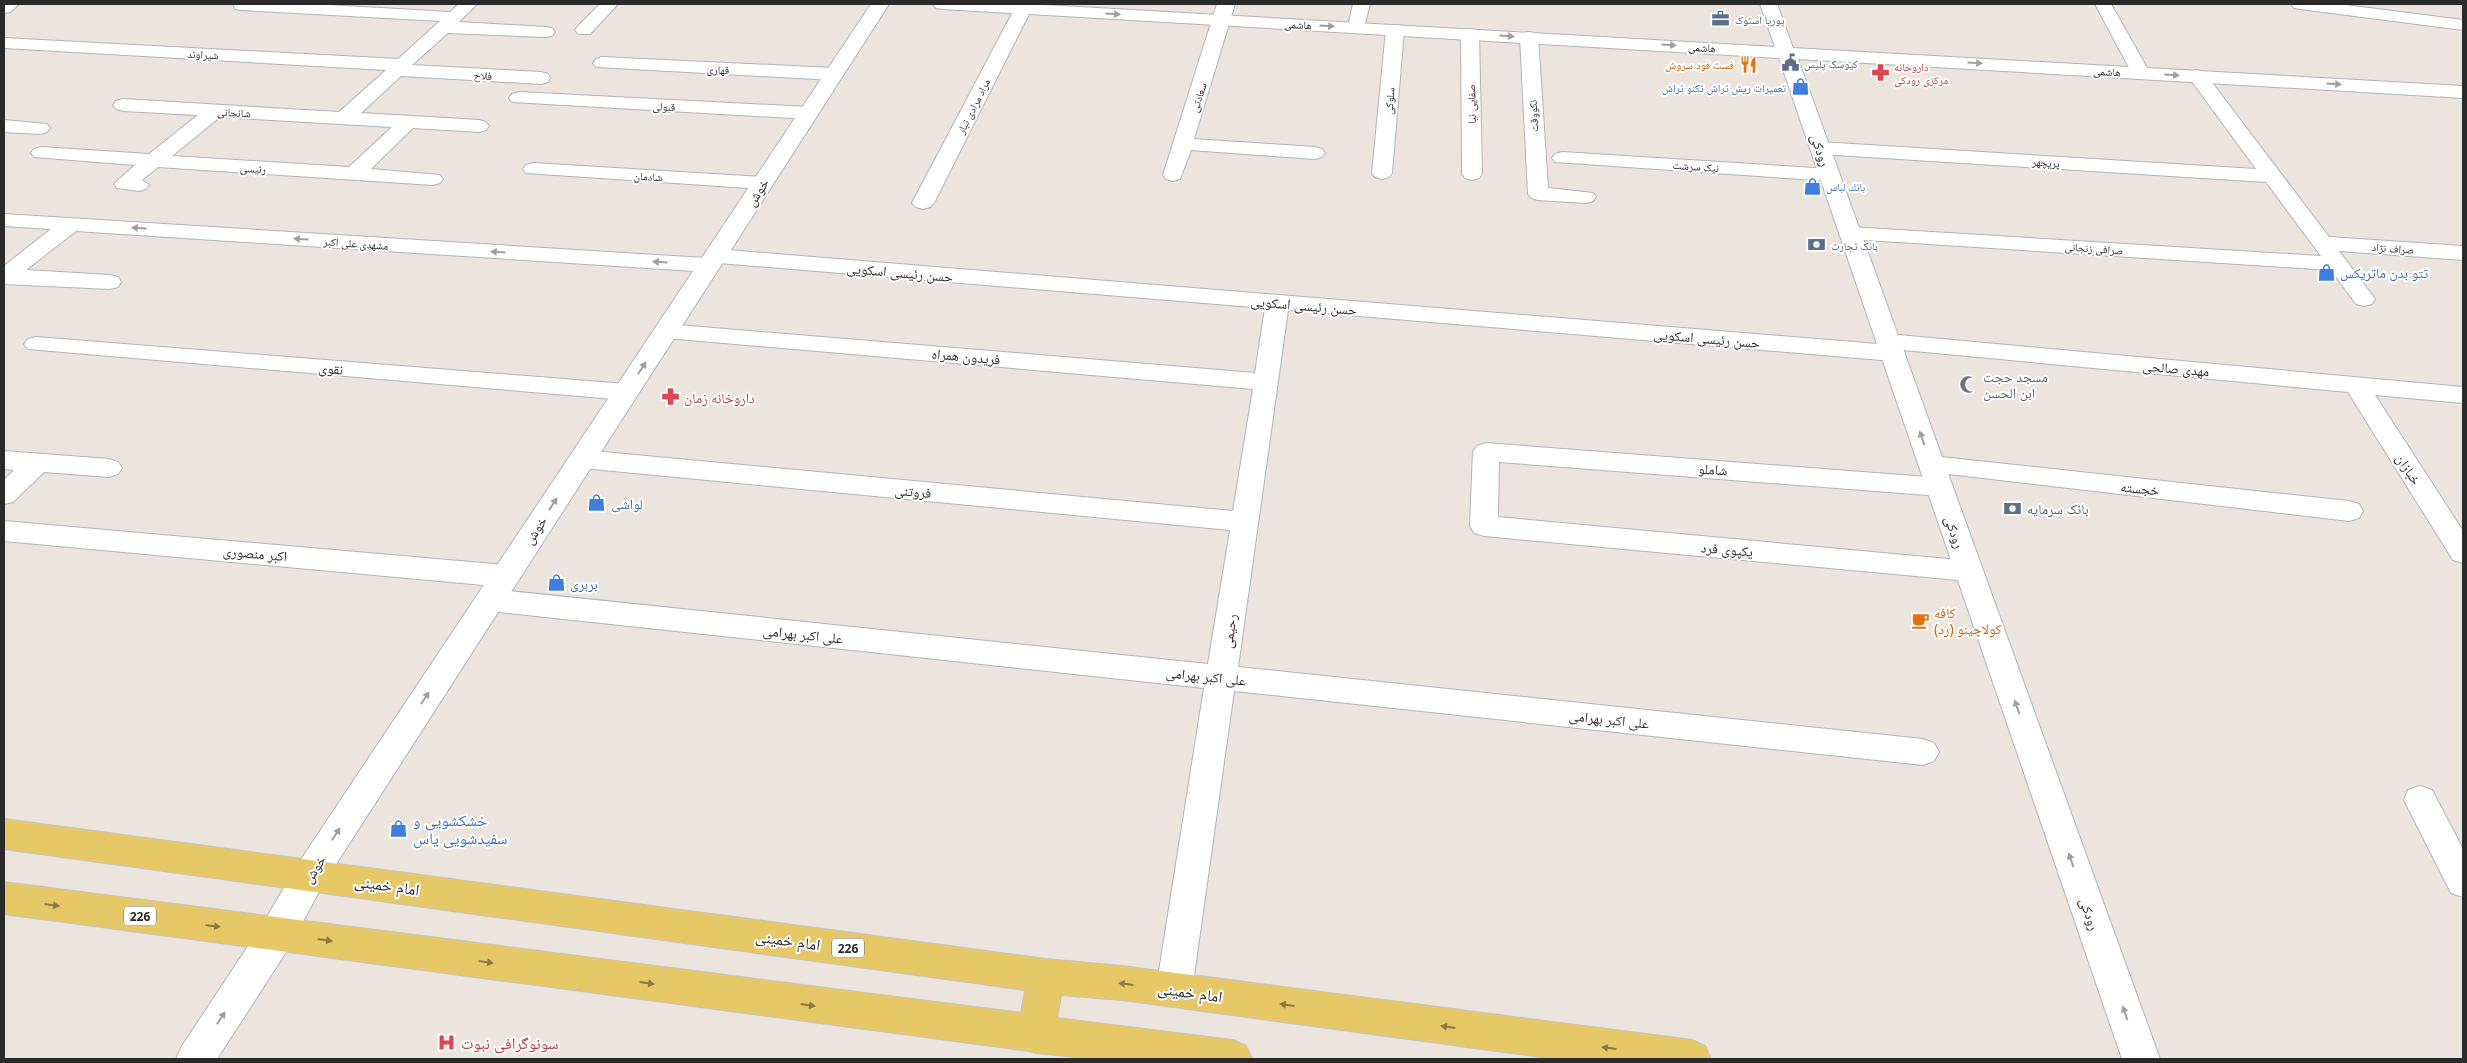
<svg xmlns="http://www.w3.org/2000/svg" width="2467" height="1063" viewBox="0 0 2467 1063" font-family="'Noto Sans','Noto Naskh Arabic',sans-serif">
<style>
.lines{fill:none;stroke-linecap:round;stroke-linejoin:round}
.minor-casing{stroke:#b0b3bc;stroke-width:2}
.tertiary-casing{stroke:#b0b3bc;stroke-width:2}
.secondary-casing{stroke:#b0b3bc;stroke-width:2}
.primary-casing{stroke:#c3c3c3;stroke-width:2}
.minor{fill:#fff;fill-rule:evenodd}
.tertiary{fill:#fff;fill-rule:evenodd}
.secondary{fill:#fff;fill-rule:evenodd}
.primary{fill:#e6c867;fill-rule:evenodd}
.oneway{fill:#9f9f9f}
.oneway2{fill:#887948}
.labels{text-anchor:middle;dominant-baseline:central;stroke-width:4;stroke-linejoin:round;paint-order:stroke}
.far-service-label{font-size:11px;fill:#4e5e75;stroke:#fff;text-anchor:start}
.far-street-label{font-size:11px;fill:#2a2a2a;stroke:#fff}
.far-food-label{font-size:11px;fill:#c56008;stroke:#fff;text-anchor:end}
.far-health-label{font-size:11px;fill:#be3a42;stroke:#fff;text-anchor:start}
.far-shop-label{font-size:11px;fill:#366cbe;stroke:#fff;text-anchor:end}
.shield{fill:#fff;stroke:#6a6a6a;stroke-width:1}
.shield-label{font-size:12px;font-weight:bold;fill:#2a2a2a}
.street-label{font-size:14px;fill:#2a2a2a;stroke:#fff}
.shop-label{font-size:14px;fill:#366cbe;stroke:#fff;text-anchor:start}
.worship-label{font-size:14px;fill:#5b616d;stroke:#fff;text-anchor:start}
.health-label{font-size:14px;fill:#be3a42;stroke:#fff;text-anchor:start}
.service-label{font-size:14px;fill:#4e5e75;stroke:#fff;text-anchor:start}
.food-label{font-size:14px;fill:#c56008;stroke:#fff;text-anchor:start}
.near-shop-label{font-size:16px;fill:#366cbe;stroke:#fff;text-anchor:start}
.near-street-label{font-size:16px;fill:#2a2a2a;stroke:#fff}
.near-health-label{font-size:16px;fill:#be3a42;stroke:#fff;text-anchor:start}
</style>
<rect width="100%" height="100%" fill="#ebe5dd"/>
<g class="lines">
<defs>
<path id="minor" d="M233 4H311L450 12 459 4H477L459 22 546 27 552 28 555 32 552 36 546 37 448 33 412 65 541 72 548 74 550 78 548 82 541 84 401 76 361 113 479 120 486 122 489 126 486 130 479 132 413 128 371 169 440 175 443 179 440 183 433 185 158 167 142 180 149 185 146 189 139 191 117 188 114 184 135 165 34 157 31 153 34 149 41 147 149 154 198 115 123 111 116 109 113 105 116 101 123 99 339 112 386 70 4 48V38L398 59 440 21 241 10 235 9ZM220 117 392 127 349 167 172 156Z
M600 4H618L590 34H578L575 30 578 26Z
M1017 4H1027L1032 8 934 203 930 207 923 209 916 207 912 203Z
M1217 4H1235L1194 139 1315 147 1322 149 1325 153 1322 157 1315 159 1191 150 1180 179 1173 181 1166 179 1163 175Z
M1353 4H1370L1363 31H1351L1348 27Z
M2095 4H2111L2150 73 2148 77H2134Z
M1395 25 1401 26 1404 30 1392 173 1389 177 1382 179 1375 177 1372 173 1386 30 1389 26Z
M1470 29 1476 30 1479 34 1482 174 1479 178 1472 180 1465 178 1462 174 1461 34 1464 30Z
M1529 32 1535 33 1538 37 1548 188 1593 193 1596 197 1593 201 1586 203 1538 200 1531 198 1528 194 1520 37 1523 33Z
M602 57 834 68 841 70 843 74 841 78 834 80 596 67 593 63 596 59Z
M2197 70 2204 72 2329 237 2463 246V260L2339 251 2375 299 2372 304 2364 306 2356 304 2331 270 1850 239 1842 238 1839 233 1842 228 1850 227 2321 256 2266 182 1820 154 1813 152 1810 148 1813 144 1820 142 2256 169 2188 76 2190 72Z
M519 92 809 107 816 109 819 113 816 117 809 119 512 102 509 98 512 94Z
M4 120 47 124 50 128 47 132 40 134 4 132Z
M1562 152 1830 169 1837 171 1840 175 1837 179 1830 181 1555 162 1552 158 1555 154Z
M533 163 763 177 770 179 773 183 770 187 763 189 526 173 523 169 526 165Z
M4 214 705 258 704 256 707 251 715 249 1878 344 1876 341 1880 336 1888 334 2463 387V403L2375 395 2463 531V563L2453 560 2348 392 1903 350 1905 353 1901 358 1893 361 1288 310 1238 667 1923 739 1934 743 1939 752 1934 761 1923 765 1234 691 1192 990 1187 1002 1174 1007 1161 1002 1156 990 1204 688 490 611 480 608 476 600 480 592 490 589 1208 664 1230 530 582 468 573 465 569 459 573 453 582 450 1233 511 1253 389 666 338 658 336 654 331 658 326 666 324 1255 373 1265 308 719 263 720 265 717 270 709 272 76 231 26 270 110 275 118 277 121 282 118 287 110 289 4 284V266L51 229 4 226Z
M36 337 626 384 635 386 638 392 635 398 626 400 28 349 24 344 28 339Z
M1486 443 1940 478 1949 480 1953 487 1949 494 1940 496 1499 462 1498 517 1969 561 1979 564 1983 571 1979 578 1969 581 1484 536 1474 533 1470 526 1473 452 1477 446Z
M4 451 109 459 118 462 122 468 118 474 109 477 44 472 13 502 4 504V480L14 470 4 469Z
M1932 456 2349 501 2359 504 2363 511 2359 518 2349 521 1923 471 1919 465 1923 459Z
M4 521 505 565 515 569 519 576 515 583 505 587 4 541Z
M2420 786 2432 790 2463 849V897L2451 893 2404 800 2408 790Z"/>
<path id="tertiary" d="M4 4H19L10 12 4 13Z
M2291 4H2338L2463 20V30L2300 9 2294 8Z"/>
<path id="secondary" d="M871 4H889L322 886 290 946 217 1059H176L182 1046 264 922 298 864Z
M933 4H1027L1775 47 1760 4H1777L1793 48 2463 86V98L1798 59 2160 1059H2122L1779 58 942 9 936 8Z"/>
<path id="primary" d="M4 819 1046 959 1122 966 1692 1040 1705 1046 1711 1059H1556L1122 1000 1061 995 1057 1018 1233 1040 1246 1046 1252 1059H1095L1036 1053 1029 1051 4 914V882L1021 1013 1025 990 4 849Z"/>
</defs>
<use href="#minor" class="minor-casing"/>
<use href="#tertiary" class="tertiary-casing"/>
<use href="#secondary" class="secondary-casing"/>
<use href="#primary" class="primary-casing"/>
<use href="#minor" class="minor"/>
<use href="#tertiary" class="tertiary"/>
<use href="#secondary" class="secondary"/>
<use href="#primary" class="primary"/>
</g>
<defs><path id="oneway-solid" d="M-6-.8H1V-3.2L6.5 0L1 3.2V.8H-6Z" transform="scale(1.25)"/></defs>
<g class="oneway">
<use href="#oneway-solid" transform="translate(1113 14) rotate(3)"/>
<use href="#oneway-solid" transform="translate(1327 26) rotate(3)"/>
<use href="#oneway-solid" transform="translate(1507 36) rotate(3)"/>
<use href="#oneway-solid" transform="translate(1669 45) rotate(3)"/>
<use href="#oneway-solid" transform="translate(1975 63) rotate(3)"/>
<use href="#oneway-solid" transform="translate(2172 75) rotate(3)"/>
<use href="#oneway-solid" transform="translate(2334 84) rotate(3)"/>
<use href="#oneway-solid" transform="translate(139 228) rotate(-176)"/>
<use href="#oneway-solid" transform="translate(301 239) rotate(-176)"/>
<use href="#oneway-solid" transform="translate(498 252) rotate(-176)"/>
<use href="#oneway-solid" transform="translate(660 262) rotate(-176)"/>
<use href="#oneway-solid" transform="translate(642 368) rotate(-57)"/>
<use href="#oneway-solid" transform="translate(1922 438) rotate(-109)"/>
<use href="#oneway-solid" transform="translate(553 504) rotate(-57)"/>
<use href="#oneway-solid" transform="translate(425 698) rotate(-57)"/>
<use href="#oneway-solid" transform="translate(2017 707) rotate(-109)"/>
<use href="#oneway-solid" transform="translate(336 834) rotate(-57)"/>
<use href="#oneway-solid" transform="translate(2071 860) rotate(-109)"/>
<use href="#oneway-solid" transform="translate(2125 1013) rotate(-109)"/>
<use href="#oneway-solid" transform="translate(221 1018) rotate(-57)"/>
</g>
<g class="oneway2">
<use href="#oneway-solid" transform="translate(52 905) rotate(8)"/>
<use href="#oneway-solid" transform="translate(213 926) rotate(7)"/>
<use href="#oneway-solid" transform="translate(325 940) rotate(8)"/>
<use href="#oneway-solid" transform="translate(486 962) rotate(8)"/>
<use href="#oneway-solid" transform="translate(647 983) rotate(8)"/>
<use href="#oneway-solid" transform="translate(1126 984) rotate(-173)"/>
<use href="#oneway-solid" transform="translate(808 1005) rotate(8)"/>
<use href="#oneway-solid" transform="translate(1287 1005) rotate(-172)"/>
<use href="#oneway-solid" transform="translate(1448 1027) rotate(-172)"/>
<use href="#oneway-solid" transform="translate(1609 1048) rotate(-173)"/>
</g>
<defs>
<symbol id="office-bare" viewBox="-9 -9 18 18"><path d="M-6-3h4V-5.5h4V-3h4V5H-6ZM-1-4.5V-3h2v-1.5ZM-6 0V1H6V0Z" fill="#5c6f8a" stroke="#fff" stroke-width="2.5" paint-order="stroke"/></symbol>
<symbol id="civic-bare" viewBox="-9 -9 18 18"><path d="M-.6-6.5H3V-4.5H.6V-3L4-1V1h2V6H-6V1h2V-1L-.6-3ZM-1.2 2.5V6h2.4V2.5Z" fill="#5c6f8a" stroke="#fff" stroke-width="2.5" paint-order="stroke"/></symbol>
<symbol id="restaurant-bare" viewBox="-9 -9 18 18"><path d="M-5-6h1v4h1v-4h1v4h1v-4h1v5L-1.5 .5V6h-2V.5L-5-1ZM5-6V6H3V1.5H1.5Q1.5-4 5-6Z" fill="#e8710a" stroke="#fff" stroke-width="2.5" paint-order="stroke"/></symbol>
<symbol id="pharmacy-bare" viewBox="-9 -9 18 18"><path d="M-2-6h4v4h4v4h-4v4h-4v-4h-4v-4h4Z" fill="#e0444e" stroke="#fff" stroke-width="2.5" paint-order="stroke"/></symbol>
<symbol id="shop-bare" viewBox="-9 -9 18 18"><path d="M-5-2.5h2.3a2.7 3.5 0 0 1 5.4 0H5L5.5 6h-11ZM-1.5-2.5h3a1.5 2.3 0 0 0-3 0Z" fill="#3f7fe0" stroke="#fff" stroke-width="2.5" paint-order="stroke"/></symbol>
<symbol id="bank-bare" viewBox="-9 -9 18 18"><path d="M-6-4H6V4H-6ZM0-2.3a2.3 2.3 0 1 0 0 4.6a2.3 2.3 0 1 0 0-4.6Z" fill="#5c6f8a" stroke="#fff" stroke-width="2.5" paint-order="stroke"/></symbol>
<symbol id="mosque-bare" viewBox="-9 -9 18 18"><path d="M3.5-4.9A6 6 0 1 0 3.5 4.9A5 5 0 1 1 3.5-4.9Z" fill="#6b7280" stroke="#fff" stroke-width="2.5" paint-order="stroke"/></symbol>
<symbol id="cafe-bare" viewBox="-9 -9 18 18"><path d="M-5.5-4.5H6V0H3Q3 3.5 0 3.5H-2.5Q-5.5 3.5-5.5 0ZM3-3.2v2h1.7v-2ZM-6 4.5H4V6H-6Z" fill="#e8710a" stroke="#fff" stroke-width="2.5" paint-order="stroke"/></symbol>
<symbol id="hospital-bare" viewBox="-9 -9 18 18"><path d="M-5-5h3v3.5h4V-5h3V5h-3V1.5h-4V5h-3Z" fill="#e0444e" stroke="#fff" stroke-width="2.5" paint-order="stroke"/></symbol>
</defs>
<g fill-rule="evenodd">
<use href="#office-bare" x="1708" y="6" width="25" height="25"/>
<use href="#civic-bare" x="1778" y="50" width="25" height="25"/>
<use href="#restaurant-bare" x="1736" y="52" width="25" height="25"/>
<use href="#pharmacy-bare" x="1868" y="60" width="25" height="25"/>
<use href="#shop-bare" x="1788" y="74" width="25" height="25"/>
<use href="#shop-bare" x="1800" y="174" width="25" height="25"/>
<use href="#bank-bare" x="1804" y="232" width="25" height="25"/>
<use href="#shop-bare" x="2314" y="260" width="25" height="25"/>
<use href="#mosque-bare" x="1956" y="372" width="25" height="25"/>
<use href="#pharmacy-bare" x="658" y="384" width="25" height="25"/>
<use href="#shop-bare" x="584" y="490" width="25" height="25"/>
<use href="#bank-bare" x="2000" y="496" width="25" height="25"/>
<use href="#shop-bare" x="544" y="570" width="25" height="25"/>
<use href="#cafe-bare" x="1908" y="608" width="25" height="25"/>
<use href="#shop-bare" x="386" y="816" width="25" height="25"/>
<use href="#hospital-bare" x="434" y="1030" width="25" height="25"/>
</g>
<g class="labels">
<g class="far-service-label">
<text x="1735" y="19">پوریا استوک</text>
<text x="1804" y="63">کیوسک پلیس</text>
<text x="1831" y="245">بانک تجارت</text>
</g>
<g class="far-street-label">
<text transform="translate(1298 24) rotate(3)">هاشمی</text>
<text transform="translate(1702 47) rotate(3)">هاشمی</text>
<text transform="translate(203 54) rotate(3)">شیراوند</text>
<text transform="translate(718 69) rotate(3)">قهاری</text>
<text transform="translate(2107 71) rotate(3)">هاشمی</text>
<text transform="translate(483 75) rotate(3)">فلاح</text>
<text transform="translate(1198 97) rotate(-72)">سعادتی</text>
<text transform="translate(1389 101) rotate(-85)">سلوکی</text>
<text transform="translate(1471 104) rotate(-91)">صفایی نیا</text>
<text transform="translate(664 106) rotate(3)">قبولی</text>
<text transform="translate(973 106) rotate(-63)">مراد مرادی تبار</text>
<text transform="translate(234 112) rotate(3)">شانجانی</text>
<text transform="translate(1533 116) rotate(-93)">نکووقت</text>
<text transform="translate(2046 162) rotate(4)">پریچهر</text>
<text transform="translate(1696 166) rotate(4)">نیک سرشت</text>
<text transform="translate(253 168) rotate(3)">رئیسی</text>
<text transform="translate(648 176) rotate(3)">شادمان</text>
<text transform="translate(356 243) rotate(4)">مشهدی علی اکبر</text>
<text transform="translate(2094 248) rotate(4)">صرافی زنجانی</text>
<text transform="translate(2393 248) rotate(4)">صراف نژاد</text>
</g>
<g class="far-food-label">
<text x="1734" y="64">فست فود سروش</text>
</g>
<g class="far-health-label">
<text x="1894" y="66">داروخانه<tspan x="1894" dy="13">مرکزی رودکی</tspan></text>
</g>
<g class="far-shop-label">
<text x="1786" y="87">تعمیرات ریش تراش تکنو تراش</text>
<text x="1826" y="186" text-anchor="start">بانك لباس</text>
</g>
<g class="shield">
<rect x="124" y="906.5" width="32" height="19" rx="4"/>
<rect x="832" y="938.5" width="32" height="19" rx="4"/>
</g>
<g class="shield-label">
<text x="140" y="916">226</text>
<text x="848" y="948">226</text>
</g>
<g class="street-label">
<text transform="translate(1821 150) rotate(71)">رودکی</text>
<text transform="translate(757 192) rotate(-57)">خوش</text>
<text transform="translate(900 272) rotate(5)">حسن رئیسی اسکویی</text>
<text transform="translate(1304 305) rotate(5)">حسن رئیسی اسکویی</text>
<text transform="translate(1707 338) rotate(5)">حسن رئیسی اسکویی</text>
<text transform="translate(966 356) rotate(5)">فریدون همراه</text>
<text transform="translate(331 368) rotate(5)">نقوی</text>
<text transform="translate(2176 368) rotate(5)">مهدی صالحی</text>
<text transform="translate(1713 469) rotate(4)">شاملو</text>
<text transform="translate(2409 469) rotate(57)">خبازان</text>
<text transform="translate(2140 488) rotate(6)">خجسته</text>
<text transform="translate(913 491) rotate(5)">فروتنی</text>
<text transform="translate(535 530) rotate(-57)">خوش</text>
<text transform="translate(1955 532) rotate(71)">رودکی</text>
<text transform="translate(1727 549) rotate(5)">یکپوی فرد</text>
<text transform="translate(255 553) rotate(5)">اکبر منصوری</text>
<text transform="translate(1229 631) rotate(-82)">رحیمی</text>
<text transform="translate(803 634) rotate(6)">علی اکبر بهرامی</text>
<text transform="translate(1206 676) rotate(6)">علی اکبر بهرامی</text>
<text transform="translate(1609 719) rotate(6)">علی اکبر بهرامی</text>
<text transform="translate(314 869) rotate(-58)">خوش</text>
<text transform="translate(2090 914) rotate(71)">رودکی</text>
</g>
<g class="shop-label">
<text x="2340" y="272">تتو بدن ماتریکس</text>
<text x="611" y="503">لواشی</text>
<text x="570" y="583">بربری</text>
</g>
<g class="worship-label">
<text x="1983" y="376">مسجد حجت<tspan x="1983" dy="16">ابن الحسن</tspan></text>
</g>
<g class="health-label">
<text x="684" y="397">داروخانه زمان</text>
</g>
<g class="service-label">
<text x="2027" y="508">بانک سرمایه</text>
</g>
<g class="food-label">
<text x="1934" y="612">کافه<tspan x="1934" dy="16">کولاچینو (رد)</tspan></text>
</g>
<g class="near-shop-label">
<text x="413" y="820">خشکشویی و<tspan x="413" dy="18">سفیدشویی یاس</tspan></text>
</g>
<g class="near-street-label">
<text transform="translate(387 885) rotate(8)">امام خمینی</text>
<text transform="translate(788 940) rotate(8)">امام خمینی</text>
<text transform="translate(1190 992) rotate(8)">امام خمینی</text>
</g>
<g class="near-health-label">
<text x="461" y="1043">سونوگرافی نبوت</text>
</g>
</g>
<rect width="2467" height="1063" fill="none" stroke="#2a2a2a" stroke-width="10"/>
</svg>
